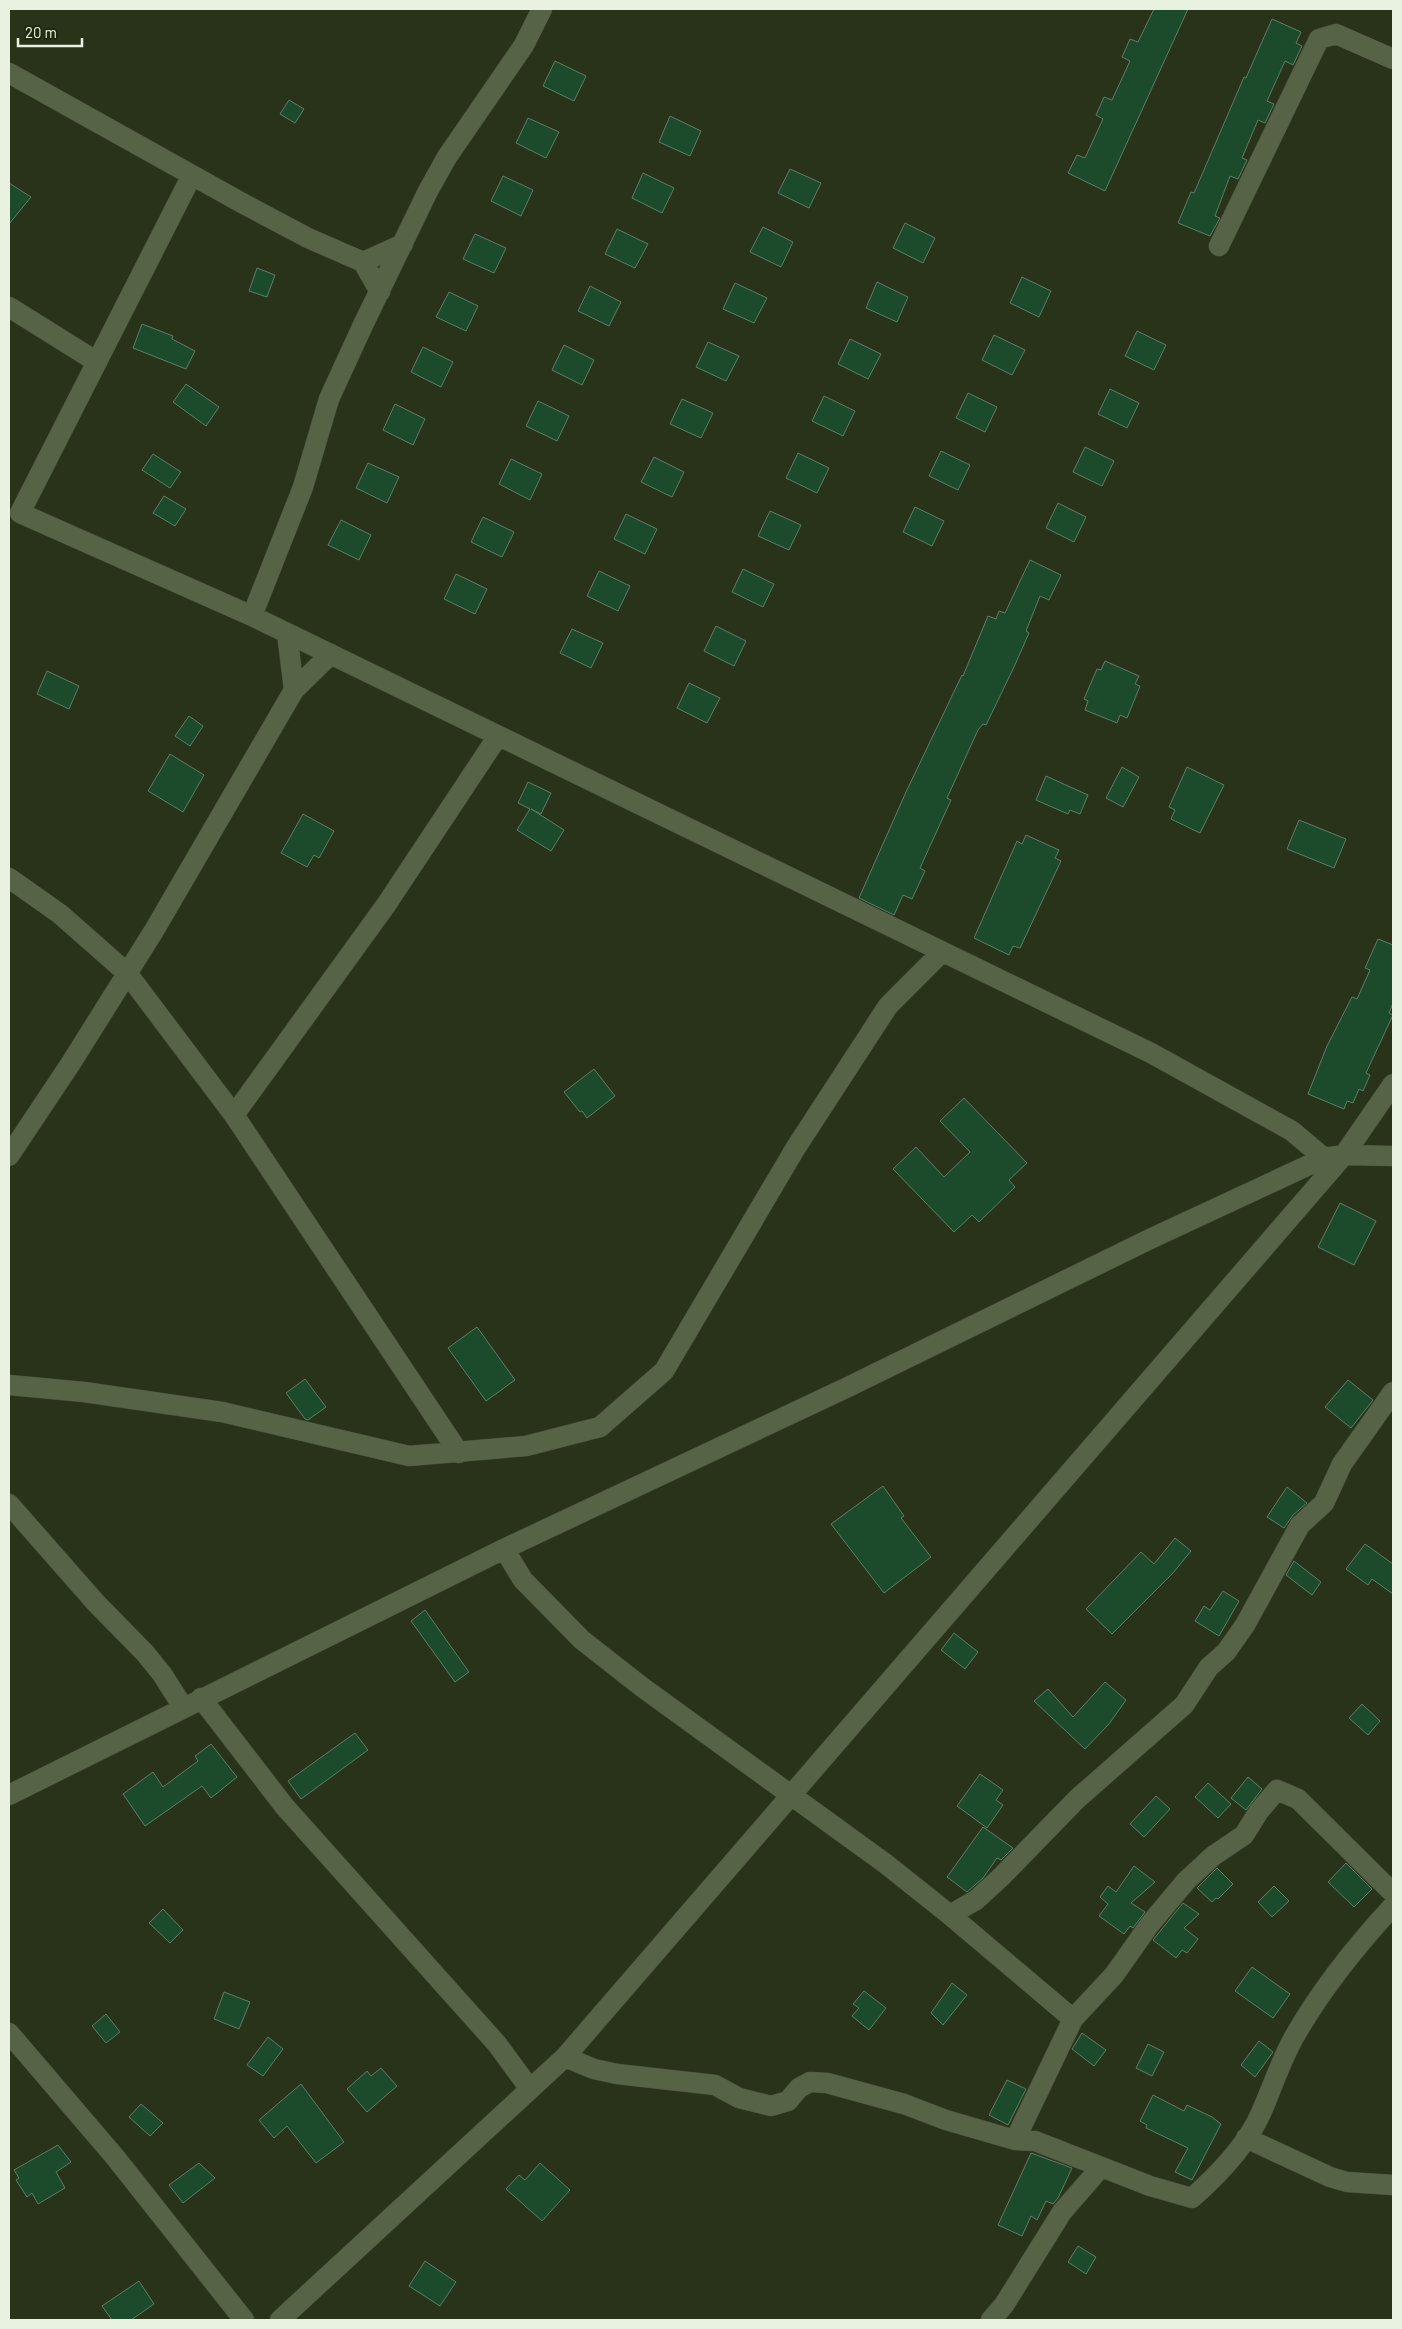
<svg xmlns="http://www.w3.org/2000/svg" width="1402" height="2329" viewBox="0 0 1402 2329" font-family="Barlow,sans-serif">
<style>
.building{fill:#1b4b2b;stroke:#617c67}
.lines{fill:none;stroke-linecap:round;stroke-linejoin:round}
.minor-casing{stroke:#454e38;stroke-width:21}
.minor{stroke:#566347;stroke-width:20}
</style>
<rect width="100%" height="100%" fill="#28331a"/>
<path class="building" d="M1154 9H1188L1105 191 1068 173 1077 155 1085 158 1103 119 1096 115 1104 97 1112 100 1130 61 1122 57 1130 39 1138 42Z
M1272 19 1301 32 1296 43 1302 46 1293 65 1285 61 1267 101 1274 104 1265 123 1258 120 1242 158 1247 160 1238 179 1230 176 1215 216 1220 218 1210 236 1178 223 1191 192 1194 193 1244 77 1246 78Z
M555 61 586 76 574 101 543 86Z
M289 100 304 109 295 123 280 114Z
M670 116 701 131 690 156 659 142Z
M528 118 559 132 546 158 516 143Z
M790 169 821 183 809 208 778 193Z
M643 173 674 188 662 213 632 198Z
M503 176 533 190 521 216 491 201Z
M9 183 31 197 9 224Z
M905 223 935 238 923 263 893 248Z
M763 227 793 242 781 267 750 252Z
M617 229 648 244 635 268 605 254Z
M475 234 506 248 494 273 463 259Z
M257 268 275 275 267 297 249 291Z
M1022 277 1051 291 1039 317 1010 303Z
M877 282 908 297 897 322 866 308Z
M735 283 767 298 754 323 723 309Z
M590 286 621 302 609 326 578 311Z
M449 292 478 306 466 331 436 317Z
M142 324 173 336 172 339 195 351 186 369 133 348Z
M1137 331 1166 345 1154 370 1125 356Z
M994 335 1025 350 1012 375 982 360Z
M850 339 881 354 868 379 838 364Z
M708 342 739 356 726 381 696 367Z
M564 345 594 360 582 385 552 370Z
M423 347 453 362 441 387 411 372Z
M186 384 219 407 206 426 173 402Z
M1110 389 1139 403 1127 428 1098 414Z
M968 393 997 407 985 432 956 418Z
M824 396 855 411 843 436 812 421Z
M682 399 713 413 701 438 670 424Z
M538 401 569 416 557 441 526 426Z
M395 404 425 419 413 445 383 430Z
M1085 447 1114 461 1102 486 1073 472Z
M941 451 970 465 958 490 929 476Z
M798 453 829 468 817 493 786 478Z
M153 454 181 472 170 488 142 470Z
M654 457 684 472 672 497 641 482Z
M511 459 542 474 530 500 499 484Z
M368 463 399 477 387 503 356 488Z
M164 496 186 509 175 526 153 513Z
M1058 503 1086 517 1074 542 1046 528Z
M915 507 944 521 932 546 903 532Z
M770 511 801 525 789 550 758 536Z
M626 514 657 529 645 554 614 539Z
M483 517 514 532 502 557 471 542Z
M341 520 371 535 359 560 328 545Z
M1030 560 1061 575 1049 600 1040 596 1026 631 1029 633 1014 667 986 725 983 724 978 730 947 798 951 800 920 868 925 871 912 899 903 895 894 915 859 898 906 792 962 675 963 676 988 616 996 619 999 611 1005 613Z
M743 569 774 584 763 607 732 592Z
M599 571 630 586 618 611 587 596Z
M456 574 487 589 475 614 444 599Z
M716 626 746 641 734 666 704 651Z
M572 629 603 643 591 668 560 653Z
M1105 661 1139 676 1135 684 1140 686 1127 718 1120 715 1117 723 1085 710 1088 701 1084 699 1097 669 1101 670Z
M47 671 79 686 69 709 37 694Z
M689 683 720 698 707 723 677 708Z
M189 716 203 726 190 746 175 736Z
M170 754 204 775 183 812 148 791Z
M1122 767 1139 777 1123 807 1106 798Z
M1187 767 1224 785 1200 833 1171 819 1175 810 1169 807Z
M1046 776 1088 795 1080 814 1070 810 1068 814 1036 800Z
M528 782 551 793 541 814 531 809 564 830 551 851 517 830 530 809 518 803Z
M303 814 334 831 319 858 314 855 307 867 281 853Z
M1299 820 1346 839 1334 868 1287 849Z
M1026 835 1059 850 1055 858 1061 861 1020 948 1013 946 1009 955 974 938 1017 841 1022 844Z
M1378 939 1393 945V1003L1389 1013 1393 1015 1366 1073 1370 1075 1363 1091 1359 1089 1353 1103 1347 1101 1344 1109 1308 1094 1327 1046 1352 997 1357 999 1370 970 1365 968Z
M594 1069 615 1096 587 1118 582 1111 580 1112 564 1092Z
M964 1098 1027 1163 1009 1180 1015 1187 979 1222 972 1215 954 1232 893 1169 916 1147 944 1177 970 1152 940 1121Z
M1340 1203 1376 1221 1354 1265 1318 1247Z
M477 1327 515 1380 486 1401 448 1348Z
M305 1379 326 1407 308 1420 305 1419 286 1393Z
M1348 1380 1373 1400 1351 1428 1325 1407Z
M883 1486 904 1516 901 1518 931 1557 884 1593 831 1524Z
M1287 1487 1307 1503 1293 1515 1284 1528 1267 1517Z
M1175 1538 1191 1551 1173 1573 1112 1634 1086 1609 1141 1552 1154 1564Z
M1365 1544 1393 1564V1594L1372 1579 1368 1585 1346 1569Z
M1294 1561 1321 1582 1312 1595 1286 1575Z
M1223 1591 1239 1601 1219 1636 1195 1621 1204 1606 1210 1610Z
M425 1610 469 1672 455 1682 411 1621Z
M954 1633 978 1652 965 1669 941 1650Z
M1105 1682 1126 1700 1109 1724 1085 1749 1034 1701 1048 1689 1073 1717Z
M1362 1704 1380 1721 1368 1735 1349 1718Z
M355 1733 368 1750 301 1799 288 1781Z
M211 1744 237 1777 211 1798 202 1786 145 1826 123 1794 153 1772 163 1787 198 1761 195 1756Z
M980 1774 1003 1790 996 1800 1003 1805 987 1828 957 1806Z
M1248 1777 1262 1789 1246 1810 1231 1798Z
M1208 1783 1231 1804 1218 1818 1195 1797Z
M1156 1796 1170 1809 1144 1837 1130 1824Z
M983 1827 1013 1848 1001 1860 997 1858 983 1878 967 1892 947 1877Z
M1346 1863 1372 1889 1354 1907 1328 1882Z
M1134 1866 1155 1882 1131 1903 1145 1912 1133 1928 1130 1926 1124 1934 1099 1916 1108 1904 1100 1897 1108 1886 1116 1892Z
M1217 1868 1233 1884 1218 1899 1216 1898 1212 1902 1197 1888Z
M1274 1886 1289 1901 1272 1917 1258 1902Z
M1183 1903 1199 1914 1184 1928 1198 1939 1187 1953 1182 1950 1176 1958 1153 1940Z
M163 1909 183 1930 170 1943 149 1923Z
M1252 1967 1290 1994 1273 2018 1235 1991Z
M952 1983 967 1995 943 2025 931 2013Z
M864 1991 886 2008 869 2030 852 2016 859 2008 853 2004Z
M224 1992 250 2002 239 2029 214 2019Z
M106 2014 120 2032 106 2043 92 2026Z
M1082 2033 1106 2050 1094 2066 1072 2049Z
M268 2037 283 2049 263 2076 247 2065Z
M1259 2041 1273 2052 1255 2077 1241 2065Z
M1148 2044 1164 2052 1152 2076 1136 2068Z
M381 2068 397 2086 367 2112 347 2089 367 2071 371 2076Z
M1007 2080 1026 2089 1008 2125 989 2115Z
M301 2084 344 2142 316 2163 287 2126 274 2138 259 2120Z
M1153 2095 1184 2111 1187 2105 1212 2117 1221 2124 1192 2180 1175 2172 1188 2148 1146 2128 1147 2125 1140 2121Z
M141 2104 163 2123 150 2136 129 2117Z
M58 2145 71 2162 56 2172 65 2188 38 2204 32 2193 27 2197 16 2180 19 2178 14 2170Z
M1031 2153 1072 2168 1058 2198 1053 2204 1046 2201 1037 2220 1031 2216 1022 2236 998 2225Z
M199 2163 215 2178 183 2203 169 2185Z
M540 2163 570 2190 542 2221 506 2189 519 2175 525 2180Z
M1078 2246 1096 2257 1086 2274 1068 2262Z
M425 2261 456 2282 440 2306 409 2286Z
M139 2281 154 2304 131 2320H112L102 2306Z"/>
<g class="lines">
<defs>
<path id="minor" d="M9 73 242 203 308 238 363 262 380 292
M192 175 20 513 252 616 1151 1053 1292 1131 1324 1158
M1219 246 1319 39 1336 34 1393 59
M363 262 403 244
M9 307 97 362
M252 616 303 487 329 399 363 325 428 191 447 157 524 45 542 9
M287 633 294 690
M9 878 60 914 127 973 234 1115 459 1453
M234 1115 386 905 498 736
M9 1156 71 1063 155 929 294 690 331 654
M9 1385 84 1392 222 1412 409 1456 526 1446 600 1427 664 1371 795 1149 888 1006 942 952
M9 1504 96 1603 145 1653 162 1674 183 1707
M504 1549 523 1580 582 1640 642 1687 886 1864 950 1915 1073 2019
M201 1698 285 1807 497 2044 530 2089
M9 1795 504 1549 848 1387 1150 1239 1324 1158 1344 1155 1393 1156
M950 1915 976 1900 1001 1877 1077 1799 1184 1705 1209 1667 1226 1652 1245 1625 1300 1525 1324 1503 1342 1464 1393 1392
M9 2033 115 2157 244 2320
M565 2057 594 2069 617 2074 715 2085 739 2098 771 2106 788 2101 799 2088 810 2082 827 2083 904 2104 946 2120 1015 2140 1035 2141 1150 2186 1192 2198C1218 2175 1247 2145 1261 2113 1272 2088 1280 2063 1293 2039 1320 1991 1356 1946 1393 1906
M1246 2138 1330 2177 1347 2182 1393 2185
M1015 2140 1073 2019 1114 1975 1150 1924 1186 1881 1213 1856 1244 1835 1259 1811 1277 1790 1298 1799 1393 1893
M280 2320 565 2057 1344 1155 1393 1084
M991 2320 1004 2305 1062 2212 1101 2167"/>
</defs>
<use href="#minor" class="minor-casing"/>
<use href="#minor" class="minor"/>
</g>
<rect width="1402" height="2329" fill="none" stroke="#e9f1e1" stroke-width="20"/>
<path d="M18 38v8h64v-8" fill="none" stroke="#e9f1e1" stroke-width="2.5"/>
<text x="25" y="38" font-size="15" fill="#e9f1e1" stroke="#1f2910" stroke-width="4" paint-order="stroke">20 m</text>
</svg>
